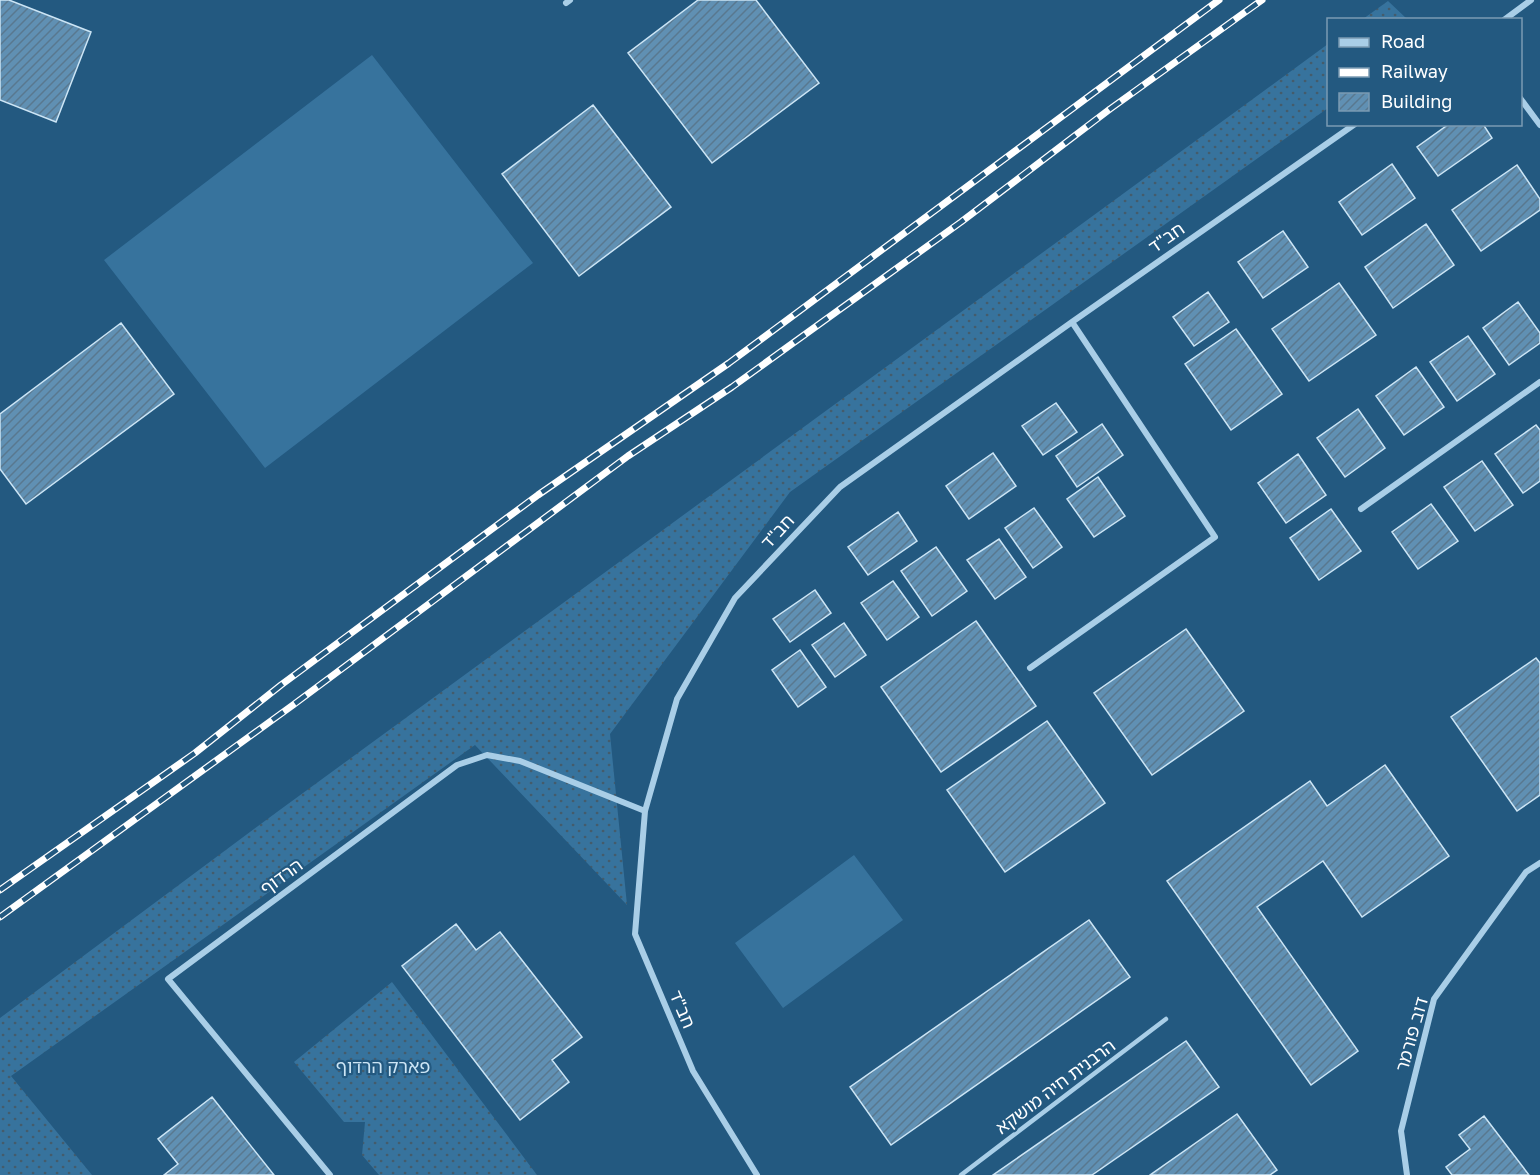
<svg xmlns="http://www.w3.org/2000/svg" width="1540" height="1175" viewBox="0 0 1540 1175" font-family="'Golos Text','Noto Sans Hebrew',sans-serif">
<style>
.grass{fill:url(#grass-dots)}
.garden{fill:#37739d}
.building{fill:url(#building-hatch);stroke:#cce5f5;stroke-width:1.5}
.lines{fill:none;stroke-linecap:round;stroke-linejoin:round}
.service{stroke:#a9cee7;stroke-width:4.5}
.minor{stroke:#a9cee7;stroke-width:6}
.rail-casing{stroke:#fff;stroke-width:7}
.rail{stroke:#235980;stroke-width:4.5;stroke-dasharray:14;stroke-linecap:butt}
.labels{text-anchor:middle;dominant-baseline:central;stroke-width:4.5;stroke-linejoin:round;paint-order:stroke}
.street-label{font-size:18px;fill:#fff;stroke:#235980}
.park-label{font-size:18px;fill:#cce5f5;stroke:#235980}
</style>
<defs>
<pattern id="grass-dots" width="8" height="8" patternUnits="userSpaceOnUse" patternTransform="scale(1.5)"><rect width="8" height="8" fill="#37739d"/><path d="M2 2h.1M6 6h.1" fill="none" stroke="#445c6c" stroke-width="1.8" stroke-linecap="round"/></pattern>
<pattern id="building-hatch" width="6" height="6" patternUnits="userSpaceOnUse" patternTransform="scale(1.5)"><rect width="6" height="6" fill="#6090b3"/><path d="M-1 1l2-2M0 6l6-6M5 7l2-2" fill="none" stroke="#59788f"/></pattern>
</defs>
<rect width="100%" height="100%" fill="#235980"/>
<path class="grass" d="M1388 1 1407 19H1363Z
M1328 44V108L790 492 610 734 627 905 475 745 11 1076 92 1175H0V1018L277 812Z
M392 982 537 1175H379L362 1155 365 1122H344L294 1062Z"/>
<path class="garden" d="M372 55 533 263 265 468 104 260Z
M854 855 903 920 783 1008 735 943Z"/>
<path class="building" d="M0 0H9L91 32 56 122 0 100Z
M698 0H756L819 83 712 163 628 53Z
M593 105 671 207 579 276 502 174Z
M1449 124H1483L1492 138 1438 176 1417 147Z
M1392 164 1415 198 1362 235 1339 202Z
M1517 165 1540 199V210L1481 251 1452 210Z
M1426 224 1454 265 1393 308 1365 267Z
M1283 231 1308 267 1263 298 1238 262Z
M1339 283 1376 335 1309 381 1272 329Z
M1208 292 1229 322 1194 346 1173 317Z
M1518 302 1540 333V343L1509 365 1483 328Z
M121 323 174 394 26 504 0 469V414Z
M1236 329 1282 394 1231 430 1185 364Z
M1468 336 1495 374 1457 401 1430 362Z
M1416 367 1444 407 1404 435 1376 396Z
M1056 403 1077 432 1043 455 1022 426Z
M1358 409 1385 448 1345 477 1317 438Z
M1102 424 1123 455 1077 487 1056 456Z
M1536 425 1540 430V481L1523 493 1495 454Z
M993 453 1016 486 969 519 946 486Z
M1298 454 1326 495 1286 523 1258 483Z
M1482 461 1513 505 1475 531 1444 487Z
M1098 477 1125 516 1094 537 1067 499Z
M1431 504 1458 541 1418 569 1392 532Z
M1034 508 1062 547 1033 568 1005 528Z
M1331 509 1361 551 1319 580 1290 538Z
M898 512 917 541 868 575 848 547Z
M999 539 1026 577 995 599 967 560Z
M936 547 967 591 932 616 901 571Z
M893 581 919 617 887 640 861 603Z
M815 590 831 613 790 642 773 619Z
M976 621 1036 706 941 772 881 687Z
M844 623 866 655 835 677 812 645Z
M1186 629 1244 711 1152 775 1094 693Z
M800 650 826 687 798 707 772 670Z
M1536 658 1540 663V795L1517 811 1451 717Z
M1047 721 1105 803 1005 872 947 790Z
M1385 765 1449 856 1362 917 1323 861 1257 907 1358 1051 1311 1085 1167 881 1310 781 1327 806Z
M1089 920 1130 977 891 1145 850 1087Z
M456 924 476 950 500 932 582 1037 552 1060 569 1082 520 1120 402 966Z
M1186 1041 1219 1087 1092 1175H993Z
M212 1097 274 1175H164L178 1164 158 1139Z
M1237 1114 1277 1170 1270 1175H1150Z
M1484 1116 1529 1175H1452L1446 1167 1470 1149 1459 1135Z"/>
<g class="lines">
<path class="service" d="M961 1175 1166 1019"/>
<path class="minor" d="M566 3 570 0
M1504 20 1531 0
M1520 98 1540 125
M1361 509 1540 382
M1030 668 1215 537 1072 322
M330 1175 168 979 457 765 487 755 520 761 645 811
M757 1175 693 1071 635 934 645 811 677 699 735 598 840 487 1072 322 1355 124
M1407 1175 1401 1131 1434 999 1526 872 1540 863"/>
<defs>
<path id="rail" d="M0 890 195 753 281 685 538 495 729 363 1219 0
M0 917 293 705 628 456 732 387 961 222 1110 109 1262 0"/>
</defs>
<use href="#rail" class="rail-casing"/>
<use href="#rail" class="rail"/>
</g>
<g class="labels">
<g class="street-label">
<text transform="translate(1166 237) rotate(-35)">חב"ד</text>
<text transform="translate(777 531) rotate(-47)">חב"ד</text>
<text transform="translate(281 876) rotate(-36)">הרדוף</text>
<text transform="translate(683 1009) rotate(67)">חב"ד</text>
<text transform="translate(1411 1034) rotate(-74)">דוב פורמר</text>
<text transform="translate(1055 1086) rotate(-37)">הרבנית חיה מושקא</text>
</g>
<g class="park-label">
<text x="383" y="1066">פארק הרדוף</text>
</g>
</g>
<rect x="1327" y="18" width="195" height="108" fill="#235980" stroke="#7b9bb3" stroke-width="1.5"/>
<rect x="1339" y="38" width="30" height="9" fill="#a9cee7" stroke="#7b9bb3" stroke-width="1.5"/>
<text x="1381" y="48" font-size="18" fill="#ffffff">Road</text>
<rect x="1339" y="68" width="30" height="9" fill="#ffffff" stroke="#7b9bb3" stroke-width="1.5"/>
<text x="1381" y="78" font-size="18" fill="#ffffff">Railway</text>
<rect x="1339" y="93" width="30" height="18" fill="url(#building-hatch)" stroke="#7b9bb3" stroke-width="1.5"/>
<text x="1381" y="108" font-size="18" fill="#ffffff">Building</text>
</svg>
